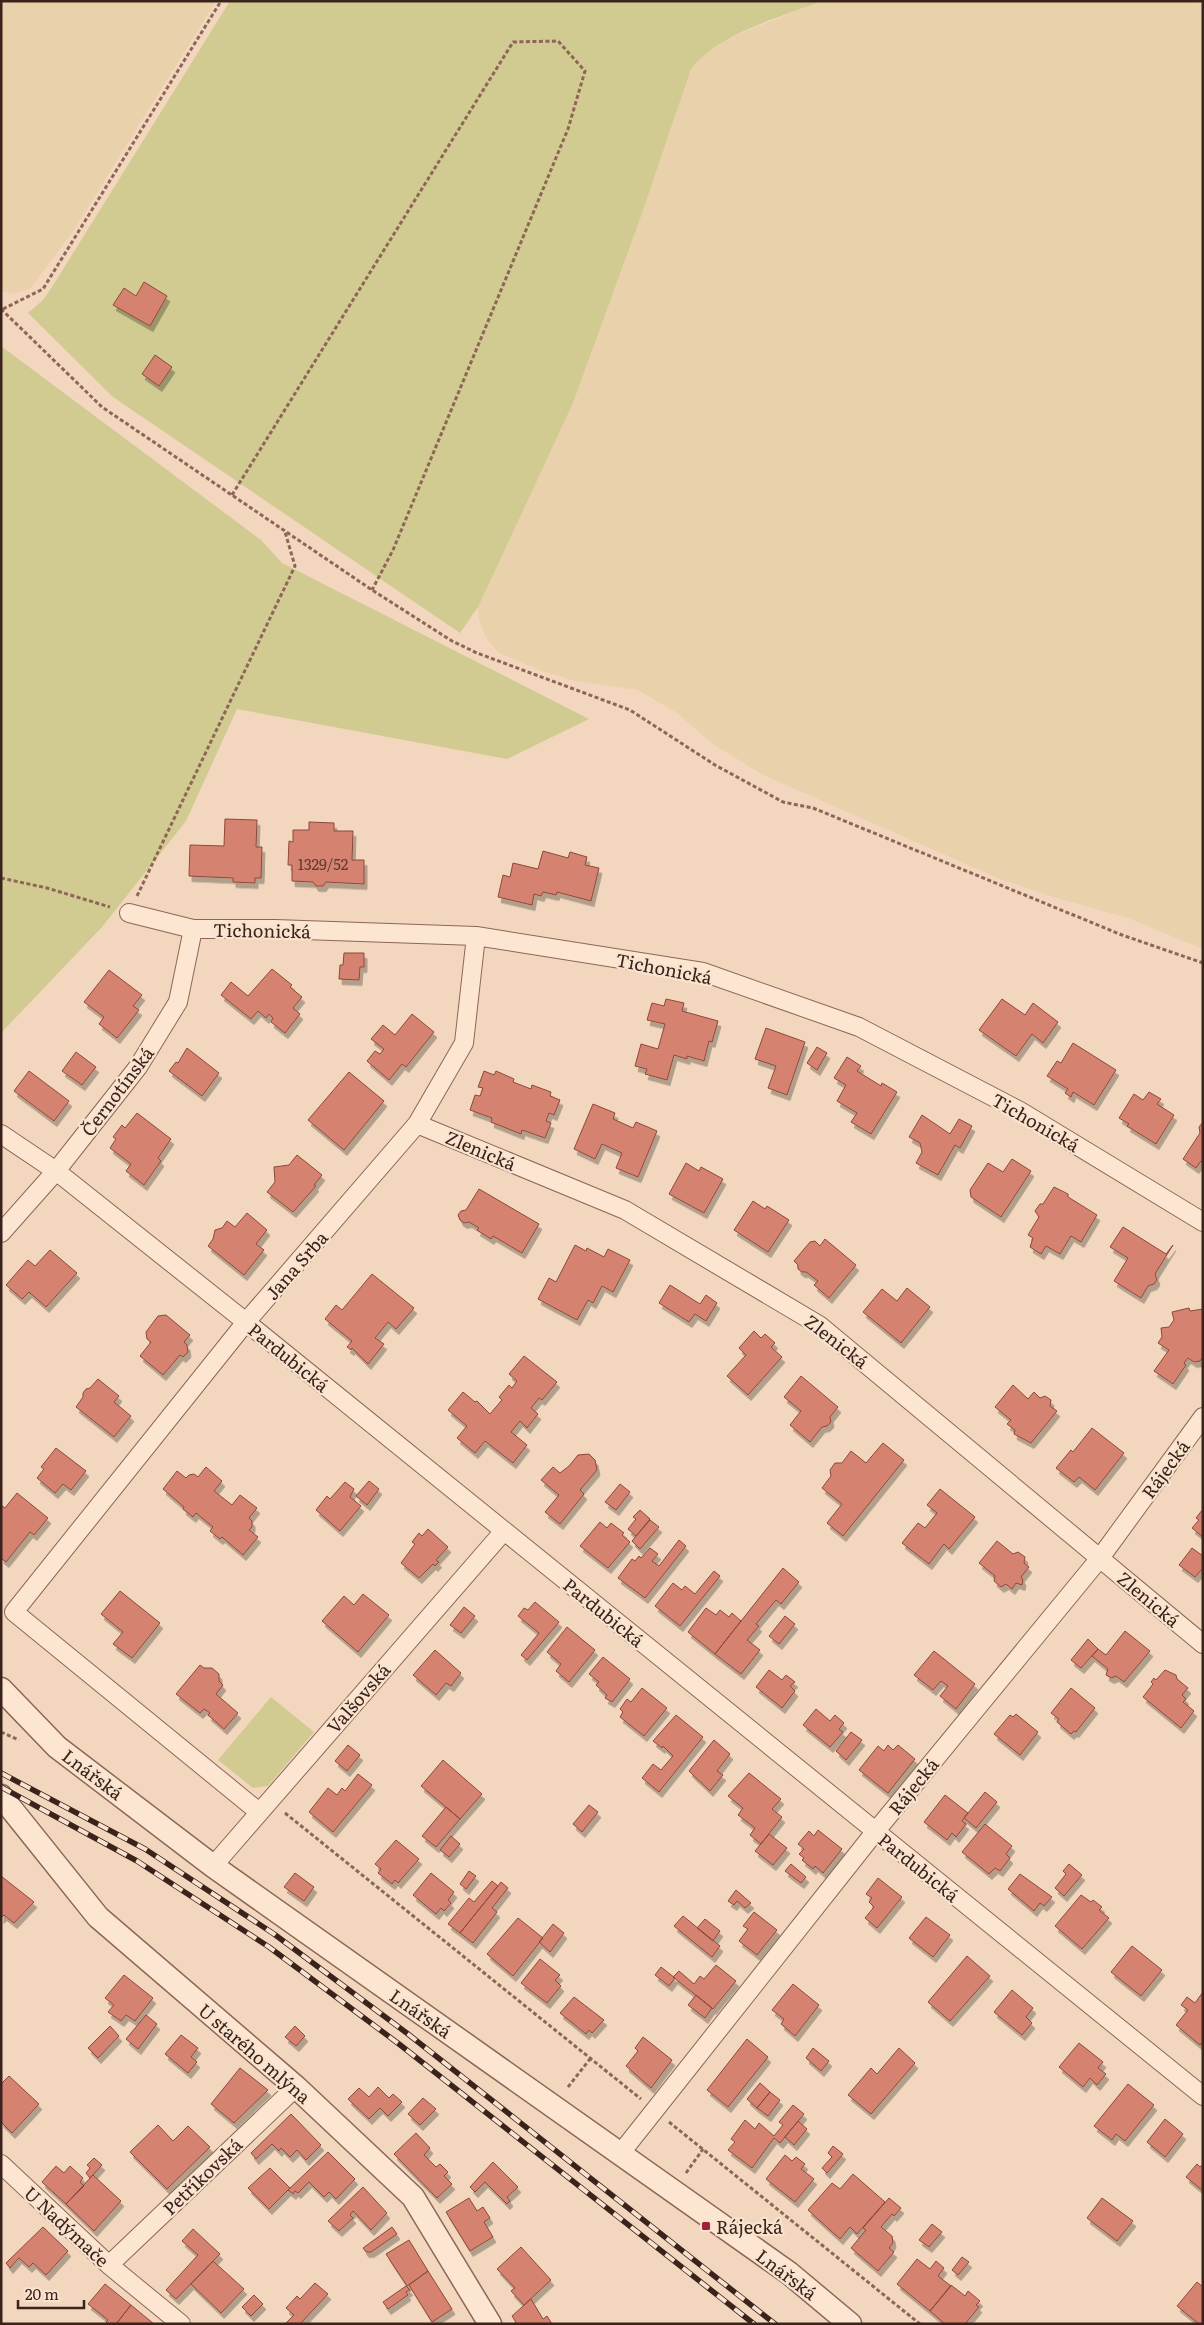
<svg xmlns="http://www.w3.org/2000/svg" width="1204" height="2325" viewBox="0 0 1204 2325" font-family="Literata,serif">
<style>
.farmland{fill:#e9d1ab}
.green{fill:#d1ca91}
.building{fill:#d58370;stroke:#8e4738;filter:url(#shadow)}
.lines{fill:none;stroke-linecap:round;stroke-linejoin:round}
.minor-casing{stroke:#8d6655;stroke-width:20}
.tertiary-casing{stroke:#8d6655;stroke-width:25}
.path{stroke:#8d6655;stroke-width:3;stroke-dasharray:4 2.5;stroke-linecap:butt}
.minor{stroke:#fce6d2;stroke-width:18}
.tertiary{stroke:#fce6d2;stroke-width:22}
.rail-casing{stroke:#3a231b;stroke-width:5.5}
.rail{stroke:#f9e3ce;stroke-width:4;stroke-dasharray:11;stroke-linecap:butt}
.poi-dot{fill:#a21f3d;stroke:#f9e3ce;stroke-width:2}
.labels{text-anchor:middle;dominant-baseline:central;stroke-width:4.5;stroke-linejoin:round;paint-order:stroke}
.number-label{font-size:15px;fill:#613b30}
.street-label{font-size:18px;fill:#3a231b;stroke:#f9e3ce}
.poi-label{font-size:18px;fill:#3a231b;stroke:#f9e3ce;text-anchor:start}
</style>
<defs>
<filter id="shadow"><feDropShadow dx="3" dy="5.5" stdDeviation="0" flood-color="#0004"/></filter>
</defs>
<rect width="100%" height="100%" fill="#f2d7be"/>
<path class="farmland" d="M1 1H216L74 230 30 289 12 294 1 291Z
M822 1H1190L1203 4V949L1128 918 1053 897 1000 879 763 775 713 744 677 713 638 690 575 681 539 670 499 653 489 642 483 631 479 619 478 607 483 593 573 403 640 219 691 69 707 51 739 34Z"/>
<path class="green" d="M230 1H822C782 17 718 33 691 69L640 219 573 403 478 607 460 633 113 397 28 313 43 300 52 287Z
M1 346 261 540 282 563 589 719 507 759 237 709 186 821 102 927 1 1033Z
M271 1697 314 1732 268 1786 253 1788 218 1760Z"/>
<path class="building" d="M144 282 167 296 150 326 113 305 124 288 136 296Z
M155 355 172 367 159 386 142 374Z
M225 819 257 820 256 847H262L261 878H255V883L233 882V878L189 876 190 845 224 846Z
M309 822 334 823V831H353L352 860H364V884L326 882 323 886H316L313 882 292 881V865H288L289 841 293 842V830H309Z
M543 851 568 858 570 852 587 857 585 865 599 868 591 901 557 892 556 895 543 892 541 896 534 894 532 905 498 897 503 875 510 877 513 863 538 869Z
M344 953H364V967H360L359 980 339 979 340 965H343Z
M272 969 292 985 290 987 302 997 293 1008 300 1014 285 1033 271 1022 273 1018 269 1014 266 1018 258 1011 251 1019 221 995 231 982 248 996Z
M109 970 142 995 133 1006 139 1010 117 1038 99 1024 104 1017 84 1002Z
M666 999 684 1003 682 1011 718 1021 712 1042 709 1041 704 1061 687 1056V1059L674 1055 667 1080 645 1074 647 1069 635 1066 641 1044 658 1049 665 1024 647 1020 652 1003 664 1006Z
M1002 999 1025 1015 1033 1003 1058 1022 1043 1043 1032 1034 1016 1056 979 1030Z
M412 1014 434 1032 406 1067 402 1064 389 1080 367 1061 375 1051 380 1054 384 1049 371 1039 383 1025 395 1035Z
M766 1028 805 1042 787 1095 768 1088 776 1066 755 1059Z
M1073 1043 1116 1070 1094 1105 1073 1092 1071 1097 1065 1093 1068 1089 1047 1076 1057 1061 1061 1063Z
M817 1047 827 1053 817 1070 807 1063Z
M187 1048 219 1073 202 1096 169 1071 176 1062 178 1063Z
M76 1052 96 1067 82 1085 62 1071Z
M847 1057 861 1066 857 1071 881 1086 882 1083 897 1092 871 1134 851 1122 857 1113 837 1101 846 1085 834 1078Z
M29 1071 69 1101 54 1121 14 1091Z
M484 1071 494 1075 496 1071 514 1079 513 1082 531 1089 532 1085 551 1092 550 1096 560 1100 554 1115 549 1113 546 1121 551 1123 545 1138 522 1130 521 1134 491 1122 492 1118 470 1110 475 1095 480 1096 483 1088 478 1087Z
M349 1072 384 1101 344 1150 308 1120Z
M1149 1092 1161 1099 1157 1104 1174 1115 1156 1144 1127 1126 1129 1124 1119 1118 1134 1094 1143 1100Z
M593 1104 615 1113 613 1119 633 1128 636 1122 657 1131 638 1177 616 1168 622 1153 602 1144 595 1159 574 1149Z
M137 1113 171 1139 158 1158 161 1161 144 1185 126 1171 131 1164 110 1148 116 1139 113 1137 122 1125 125 1128Z
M922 1115 950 1134 959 1119 972 1126 960 1148 955 1145 938 1175 916 1163 922 1152 920 1143 909 1137Z
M1203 1122V1162L1201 1161 1196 1168 1183 1159 1200 1133 1199 1127Z
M297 1155 322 1175 314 1185 316 1186 293 1212 267 1192 275 1182 274 1167 289 1165Z
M1012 1159 1031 1171 1001 1217 971 1197 970 1190 988 1163 1003 1172Z
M686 1163 699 1171 701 1167 723 1179 704 1213 669 1194Z
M1054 1187 1068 1194V1197L1097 1215 1081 1242 1071 1236 1060 1254 1046 1246 1041 1254 1030 1247 1033 1238 1028 1235 1039 1217 1035 1211 1040 1204H1043Z
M479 1189 539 1224 522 1253 493 1236 491 1239 477 1230 479 1228 469 1222 464 1223 460 1220 458 1215 461 1211 466 1210Z
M753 1201 765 1209 767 1206 789 1220 768 1252 734 1230Z
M247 1213 267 1230 256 1244 264 1250 244 1275 208 1246 213 1239 215 1230 222 1228 227 1221 235 1227Z
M1123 1227 1166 1254 1173 1245 1155 1274 1157 1280 1154 1284 1148 1286 1141 1298 1114 1281 1128 1258 1110 1247Z
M825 1239 856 1265 829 1298 814 1285 818 1281 806 1272H802L798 1269V1265L794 1261 810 1242 815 1241 820 1246Z
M575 1245 586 1251 587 1248 604 1257 608 1249 630 1260 613 1292 602 1286 593 1303 588 1300 577 1320 538 1299 549 1278 556 1282Z
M50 1250 77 1273 46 1307 29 1292 22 1299 6 1285 28 1260 35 1266Z
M372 1274 414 1308 396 1329 388 1322 375 1338 384 1344 368 1364 352 1348 351 1350 347 1347 352 1341 325 1319 336 1305 342 1310Z
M670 1285 700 1304 706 1295 717 1303 706 1321 695 1314 689 1322 659 1303Z
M907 1288 930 1307 901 1343 863 1312 882 1289 897 1301Z
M1189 1308 1190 1311 1203 1309V1357L1200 1361 1194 1362 1188 1358 1184 1363 1186 1365 1173 1384 1154 1371 1169 1350 1158 1343 1162 1337 1161 1328 1169 1327 1174 1320 1172 1312Z
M166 1315 190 1335 184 1342 187 1345 188 1352 183 1357 180 1355 163 1375 140 1356 151 1342 147 1339 146 1332 158 1316Z
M754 1331 761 1338 765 1334 775 1343 771 1347 782 1357 748 1395 727 1376 746 1355 739 1348Z
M524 1356 557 1382 542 1400 539 1398 531 1408 538 1414 527 1428 520 1421 511 1432 527 1445 513 1463 485 1441 475 1453 457 1438 467 1426 448 1410 463 1392 475 1402 477 1401 490 1414 502 1400 499 1397 509 1385 512 1388 517 1381 509 1374Z
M801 1376 838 1407 830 1417 831 1422 827 1426 822 1427 810 1442 790 1425 801 1411 784 1397Z
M98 1379 119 1396 114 1402 131 1416 114 1437 76 1407 83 1397V1393L86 1389 90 1388Z
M1013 1385 1028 1399 1034 1392 1040 1398 1045 1396 1051 1400 1050 1406 1057 1411 1031 1443 1014 1434 1015 1430 1007 1424 1011 1420 995 1407Z
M1092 1428 1124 1453 1095 1490 1079 1477 1074 1482 1056 1468 1071 1450 1073 1452Z
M883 1443 904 1460 843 1536 827 1523 842 1504 822 1488 831 1476 830 1470 835 1463H842L851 1451 866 1463Z
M56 1448 86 1471 71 1490 63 1484 55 1493 37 1478 44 1469 41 1467Z
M589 1454 595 1460 597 1470 580 1490 584 1494 560 1524 545 1512 559 1495 541 1480 553 1467 560 1473 569 1466 578 1455Z
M206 1467 222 1481 214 1491 232 1505 240 1495 257 1508 249 1518 252 1521V1527L249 1530 258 1537 243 1555 222 1537 220 1539 210 1531 213 1527 196 1513 193 1517 183 1509 184 1507 163 1489 177 1471 186 1478 189 1475 194 1474 198 1477Z
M369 1481 379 1489 367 1505 356 1496Z
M345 1482 354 1489 350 1497 361 1506 340 1531 316 1510 327 1496 330 1499Z
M620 1484 630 1492 616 1510 605 1502Z
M940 1489 975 1517 949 1549 944 1544 929 1564 902 1543 918 1523 925 1528 937 1513 927 1505Z
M17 1493 48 1518 34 1535 30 1532 6 1562 1 1558V1505L5 1508Z
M1203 1509V1537L1192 1528 1199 1520 1196 1518Z
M640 1510 650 1519 636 1536 628 1529 636 1519 633 1517Z
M650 1520 659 1527 640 1549 632 1541Z
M600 1522 607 1528 611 1523 624 1533 622 1535 630 1542 608 1568 580 1546Z
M428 1529 448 1547 436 1560 439 1562 435 1566 433 1564 419 1578 401 1563 415 1544 412 1542 419 1533 422 1536Z
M679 1540 686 1546 645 1598 618 1578 632 1559 635 1561 639 1556 641 1558 650 1548 658 1554 652 1561 659 1566Z
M997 1541 1013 1554 1018 1552 1025 1557 1024 1563 1029 1567 1021 1577 1023 1580 1022 1585 1016 1583 1012 1589 1006 1584 1001 1587 994 1581 995 1576 979 1563Z
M1192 1548 1203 1556V1568L1195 1577 1179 1565Z
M783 1568 799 1582 781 1604 776 1600 756 1624 759 1626 747 1640 760 1650 741 1674 715 1654Z
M714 1571 720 1576 680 1626 655 1606 673 1583 682 1590 685 1586 695 1594Z
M120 1591 160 1623 132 1658 113 1644 123 1632 101 1614Z
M363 1594 389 1615 358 1652 322 1621 344 1596 354 1605Z
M535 1602 559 1622 527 1660 521 1655 539 1633 518 1616 524 1608 528 1610Z
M464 1607 475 1616 461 1633 450 1625Z
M706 1608 716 1615 720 1610 729 1617 732 1613 741 1621 715 1654 688 1632Z
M785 1616 795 1624 779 1644 769 1636Z
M567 1627 595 1650 569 1682 556 1671 561 1664 547 1652Z
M1125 1631 1150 1651 1124 1682 1116 1676 1111 1678 1106 1675 1108 1669 1092 1656 1098 1649 1106 1655Z
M1088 1639 1098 1649 1081 1668 1071 1660Z
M435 1650 461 1673 451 1686 446 1683 436 1695 413 1675Z
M934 1651 975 1684 956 1709 940 1696 948 1686 941 1681 933 1690 914 1675Z
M603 1657 630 1679 612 1702 605 1698 607 1695 596 1685 599 1682 589 1674Z
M200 1665 204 1668H212L219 1674V1681L223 1685 216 1694 238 1713 224 1729 208 1715 210 1713 204 1709 200 1713 176 1694Z
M769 1670 782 1680 786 1675 795 1682 790 1686 795 1691 782 1708 756 1687Z
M1165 1670 1176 1675 1177 1679 1188 1688 1182 1695 1186 1699 1183 1702 1194 1711 1181 1728 1143 1697 1153 1684 1151 1682 1154 1678 1156 1680Z
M642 1688 667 1708 644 1736 620 1717 623 1712 620 1709 627 1699 631 1702Z
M1071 1688 1095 1708 1076 1732 1074 1731 1071 1734 1057 1722 1059 1719 1051 1713Z
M816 1709 830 1721 835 1715 844 1723 839 1729 843 1732 830 1747 803 1725Z
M1016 1714 1038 1732 1020 1755 994 1734 1010 1715 1013 1717Z
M676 1715 703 1737 659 1792 642 1778 653 1764 661 1770 673 1756 663 1746 662 1748 653 1741Z
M851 1732 862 1740 846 1760 836 1751Z
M714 1740 730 1754 717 1771 723 1775 710 1791 689 1771Z
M348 1745 360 1755 347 1771 335 1761Z
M888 1745 893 1750 898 1745 915 1759 888 1793 859 1770 878 1746 884 1751Z
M443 1760 482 1794 460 1819 421 1786Z
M749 1773 781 1799 772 1809 782 1817 761 1844 750 1835 755 1828 738 1815 743 1808 728 1796Z
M358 1774 372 1785 333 1832 309 1812 328 1788 337 1795 342 1788 345 1791Z
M985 1792 997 1802 976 1828 964 1818Z
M945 1795 968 1813 962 1821 966 1824 956 1837 952 1833 947 1840 924 1822Z
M589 1805 598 1812 582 1832 573 1824Z
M446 1807 460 1819 436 1847 422 1836Z
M985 1824 1012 1846 1006 1854 1010 1858 1000 1871 995 1868 989 1874 962 1852Z
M818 1830 842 1849 823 1873 815 1866 813 1869 802 1860 804 1858 799 1854 804 1849 798 1844 809 1831 814 1836Z
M769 1834 787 1848 773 1865 755 1851Z
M451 1836 460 1844 449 1857 440 1850Z
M396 1840 419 1859 398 1883 395 1880 392 1884 378 1873 381 1869 375 1864Z
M791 1864 806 1877 801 1883 785 1871Z
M1069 1864 1082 1875 1064 1896 1055 1888 1066 1874 1063 1871Z
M469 1871 476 1876 466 1889 460 1884Z
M295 1873 314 1887 304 1901 284 1887Z
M431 1873 454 1892 448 1900 451 1903 444 1911 441 1908 436 1914 413 1895Z
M1020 1874 1052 1897 1044 1906 1040 1903 1034 1911 1008 1889Z
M1 1876 34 1902 14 1923 4 1915 1 1918Z
M878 1878 902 1897 877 1928 865 1918 874 1907 869 1902 872 1898 866 1894Z
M492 1881 498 1886 460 1933 448 1924 469 1898 474 1902Z
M501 1882 508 1888 492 1908 497 1912 473 1943 460 1933Z
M736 1890 751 1903 745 1908 737 1901 734 1905 728 1901Z
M1081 1895 1091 1902 1093 1900 1102 1907 1099 1910 1109 1918 1082 1949 1055 1926Z
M754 1912 777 1930 757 1955 739 1941 748 1929 743 1926Z
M683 1916 720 1946 712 1957 674 1926Z
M926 1917 950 1935 933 1957 909 1938Z
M518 1918 543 1938 513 1976 487 1954Z
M705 1919 720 1931 713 1941 697 1928Z
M553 1924 564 1933 550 1952 539 1942Z
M1132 1946 1162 1970 1141 1996 1111 1972Z
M967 1956 990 1976 950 2021 928 2002Z
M540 1959 560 1975 555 1980 561 1986 547 2003 521 1983Z
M716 1965 736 1981 713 2009 673 1977 679 1971 694 1984 700 1976 704 1979Z
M661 1967 675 1978 669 1986 655 1975Z
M124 1975 153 1998 135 2021 126 2015 121 2021 108 2012 114 2005 105 1998Z
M793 1984 819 2005 795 2036 781 2024 784 2019 772 2010Z
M1012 1990 1033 2008 1026 2017 1032 2023 1022 2035 994 2012Z
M1203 1992V2042L1200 2045 1176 2025 1188 2010 1181 2005 1187 1997 1195 2003Z
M696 1995 712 2008 705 2018 688 2005Z
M574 1997 604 2020 592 2033 589 2030 586 2034 560 2013Z
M146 2015 157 2024 138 2049 126 2039Z
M110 2026 119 2036 98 2058 88 2048Z
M295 2026 305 2036 296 2046 285 2037Z
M181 2035 198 2048 191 2057 197 2062 188 2073 165 2054Z
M643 2037 672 2060 651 2088 626 2066 638 2051 635 2048Z
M747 2039 768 2057 728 2107 707 2090Z
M1079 2043 1103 2062 1098 2068 1106 2074 1097 2085 1090 2078 1083 2087 1059 2067Z
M813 2048 829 2061 821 2071 806 2058Z
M899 2048 915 2063 871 2114 848 2095 871 2068 877 2074Z
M240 2068 268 2090 234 2123 211 2104Z
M9 2076 39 2104 12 2133 1 2122V2084Z
M760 2083 770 2092 757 2108 747 2099Z
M1128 2084 1154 2105 1125 2141 1116 2134 1112 2140 1094 2126Z
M378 2087 389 2098 393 2094 402 2102 388 2116 380 2108 369 2119 348 2099 359 2088 369 2097Z
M770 2092 780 2100 768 2116 757 2108Z
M423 2098 436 2109 420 2125 408 2114Z
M793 2105 804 2114 780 2143 774 2138 752 2168 728 2150 735 2142 731 2139 745 2120 755 2129 759 2123 774 2136 783 2125 779 2122Z
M291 2114 321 2145 306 2160 297 2150 290 2157 281 2148 279 2151 272 2144 256 2159 251 2153Z
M1165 2119 1183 2134 1165 2157 1147 2142Z
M798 2121 807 2129 794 2145 785 2137Z
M158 2125 173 2141 188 2126 210 2147 167 2189 130 2152Z
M416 2133 430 2148 424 2155 436 2167 440 2164 448 2172 444 2176 452 2184 437 2198 394 2154Z
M833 2146 843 2154 827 2173 822 2168 832 2157 828 2153Z
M328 2152 355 2179 336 2199 329 2192 324 2197 309 2182 298 2193 295 2191 293 2194 288 2190Z
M785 2155 792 2161 796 2157 805 2164 801 2169 814 2179 795 2202 766 2179Z
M94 2158 102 2165 90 2178 86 2173 90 2168 87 2165Z
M493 2162 518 2187 507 2197 510 2201 507 2204 485 2182 475 2192 470 2187Z
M1197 2164 1200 2167 1203 2164V2191L1186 2177Z
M56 2166 64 2173 70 2166 83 2178 80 2182 84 2186 66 2204 42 2182Z
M270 2168 290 2188 269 2209 248 2188Z
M853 2174 885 2202 857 2234 850 2227 840 2239 808 2210 832 2183 840 2189Z
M93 2175 121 2201 94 2231 66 2204Z
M363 2187 387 2213 371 2230 353 2211 350 2215 353 2218 339 2231 328 2221Z
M469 2198 477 2211 483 2207 490 2218 484 2222 493 2237 470 2251 446 2212Z
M889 2198 901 2208 894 2216 892 2214 881 2227 892 2236 893 2243 889 2248 894 2252 878 2271 851 2248 866 2230 863 2228Z
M1102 2198 1133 2221 1117 2241 1087 2218Z
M932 2224 942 2232 929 2247 919 2240Z
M43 2227 68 2251 46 2275 33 2263 29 2267 19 2258 10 2268 6 2263Z
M392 2227 397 2234 371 2252H366L363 2248Z
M193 2229 220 2254 176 2299 166 2290 198 2255 182 2241Z
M409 2240 428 2271 407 2286 386 2254Z
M521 2247 551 2280 524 2305 511 2291 515 2288 497 2269Z
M962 2257 969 2262 958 2275 952 2270Z
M917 2259 930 2269 936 2261 944 2268 938 2276 951 2286 930 2311 897 2284Z
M213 2261 244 2289 221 2313 191 2284Z
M428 2271 452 2309 432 2322 409 2285Z
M1197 2282 1203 2287V2324H1199L1177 2306Z
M315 2283 328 2294 300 2324H285L294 2315 286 2308 297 2296 300 2299Z
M105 2284 131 2305 116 2324H108L106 2322 108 2320 88 2304Z
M951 2285 965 2296 968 2291 980 2301 976 2305 979 2307 965 2324H945L930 2311Z
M406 2286 410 2290 406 2292 408 2295 388 2309 383 2302Z
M254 2295 263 2304 251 2316 242 2307Z
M531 2299 543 2319 547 2316 552 2324H517L512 2316Z
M131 2305 154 2324H116Z"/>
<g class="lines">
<defs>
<path id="minor" d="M129 913 193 929H275L476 936 703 972 859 1027 1020 1111 1203 1222
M417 1124 625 1210 819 1325 1203 1644
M1 1134 56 1171 246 1322 1203 2096
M1 1233 56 1171 138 1067 178 1002 193 929
M259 1812 14 1612 246 1322 417 1124 464 1043 476 936
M213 1866 504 1531
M620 2154 875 1832 1100 1558 1203 1417
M1 2164 109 2265 181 2324
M109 2265 296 2087"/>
<path id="tertiary" d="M1 1689 57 1747 213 1866 789 2273 850 2324
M1 1796 98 1917 296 2087 413 2197 490 2324"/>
</defs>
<use href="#minor" class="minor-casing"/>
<use href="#tertiary" class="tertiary-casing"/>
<path class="path" d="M1 309 102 407 372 590 452 641 477 653 630 710 715 765 783 802 813 808 1122 935 1203 963
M3 309 43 289 221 1
M232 495 513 42 558 41 585 71 568 129 393 550 372 590
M1 878 47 888 110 907
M137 896 295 566 285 532
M1 1732 19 1740
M285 1813 641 2099
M568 2087 590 2059
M669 2122 920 2324
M686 2173 703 2149"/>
<use href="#minor" class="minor"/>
<use href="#tertiary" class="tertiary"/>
<defs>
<path id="rail" d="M1 1773 145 1849 274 1934 408 2034 775 2324
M1 1787 137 1861 269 1947 399 2044 754 2324"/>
</defs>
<use href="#rail" class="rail-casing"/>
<use href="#rail" class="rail"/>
</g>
<rect class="poi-dot" x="701" y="2221" width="10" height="10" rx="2.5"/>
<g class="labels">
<g class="number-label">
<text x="323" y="863">1329/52</text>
</g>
<g class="street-label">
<text transform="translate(262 930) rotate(1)">Tichonická</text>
<text transform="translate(664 968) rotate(11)">Tichonická</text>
<text transform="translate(117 1091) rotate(-53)">Černotínská</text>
<text transform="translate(1036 1122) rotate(30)">Tichonická</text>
<text transform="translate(481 1150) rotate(23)">Zlenická</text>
<text transform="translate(296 1265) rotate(-49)">Jana Srba</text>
<text transform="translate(837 1341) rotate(38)">Zlenická</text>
<text transform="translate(289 1357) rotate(39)">Pardubická</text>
<text transform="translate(1165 1469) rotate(-54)">Rájecká</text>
<text transform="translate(1149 1599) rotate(40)">Zlenická</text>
<text transform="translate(604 1612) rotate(39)">Pardubická</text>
<text transform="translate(358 1698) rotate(-49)">Valšovská</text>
<text transform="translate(93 1774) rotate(37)">Lnářská</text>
<text transform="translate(913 1786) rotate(-51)">Rájecká</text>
<text transform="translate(919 1867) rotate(39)">Pardubická</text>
<text transform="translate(421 2013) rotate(35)">Lnářská</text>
<text transform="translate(255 2053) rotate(41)">U starého mlýna</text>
<text transform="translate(202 2176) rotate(-44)">Petříkovská</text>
<text transform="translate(67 2226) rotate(43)">U Nadýmače</text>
<text transform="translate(787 2274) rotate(37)">Lnářská</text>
</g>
<g class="poi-label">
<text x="716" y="2226">Rájecká</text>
</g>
</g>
<rect width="1204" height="2325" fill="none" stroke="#3a231b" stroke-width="5"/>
<path d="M18 2300v8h66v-8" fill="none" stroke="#3a231b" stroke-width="2.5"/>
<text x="25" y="2300" font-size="15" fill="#3a231b" stroke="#f9e3ce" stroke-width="4" paint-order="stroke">20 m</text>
</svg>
